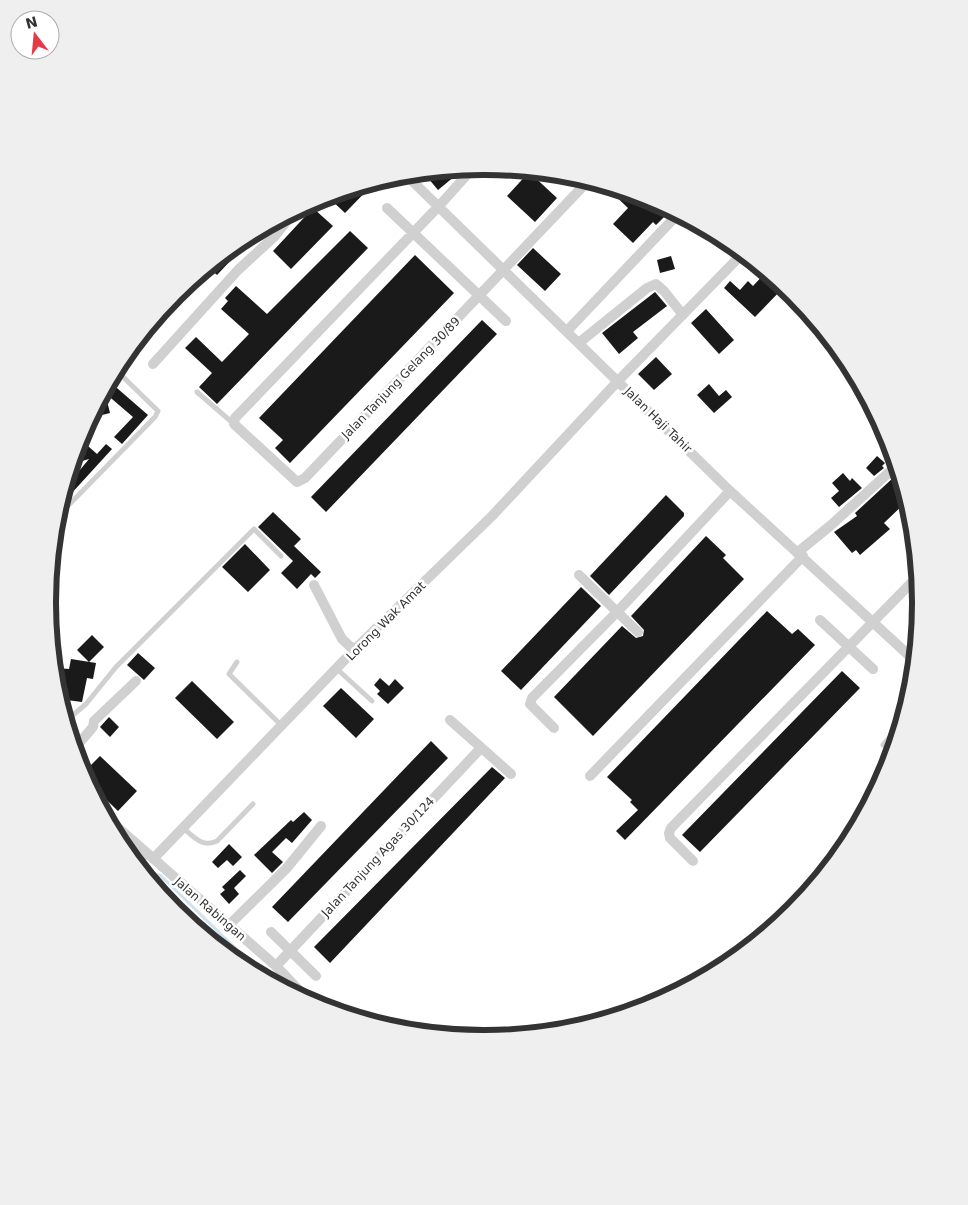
<svg xmlns="http://www.w3.org/2000/svg" width="968" height="1205" viewBox="0 0 968 1205" font-family="'DejaVu Sans',sans-serif">
<style>
.lines{fill:none;stroke-linecap:round;stroke-linejoin:round}
.stream{stroke:#cfe2ee;stroke-width:3}
.building{fill:#1a1a1a}
.service{stroke:#d0d0d0;stroke-width:5}
.minor{stroke:#d0d0d0;stroke-width:10}
.labels{text-anchor:middle;dominant-baseline:central;stroke-width:5;stroke-linejoin:round;paint-order:stroke}
.street-label{font-size:12px;fill:#333;stroke:#fff}
.rim{fill:none;stroke:#333;stroke-width:6}
</style>
<rect width="100%" height="100%" fill="#fff"/>
<g class="lines">
<path class="stream" d="M388 178H389
M148 878 154 875H160L267 979"/>
</g>
<path class="building" d="M449 169 455 176 438 190 423 172Z
M529 172 557 198 535 222 507 196Z
M376 181 345 213 327 196Z
M604 185 651 199 671 210 656 225 653 222 633 243 613 224 628 208Z
M313 208 333 226 291 269 273 251Z
M350 231 368 248 217 404 199 387 212 373 185 348 196 337 222 362 249 334 221 309 228 301 225 298 236 286 267 314Z
M533 248 561 274 545 291 517 265Z
M227 252 233 258 217 275 208 267Z
M415 255 454 293 290 463 275 448 283 440 259 418Z
M671 256 675 269 660 273 657 260Z
M766 272 784 287 755 317 724 288 730 281 740 290 748 281 753 286Z
M655 292 667 306 633 332 638 338 619 354 602 333Z
M706 309 734 340 719 354 691 323Z
M482 320 497 334 326 512 311 497Z
M656 357 672 374 654 390 638 374Z
M110 382 148 415 122 444 114 437 133 417 105 393 110 413 90 418Z
M709 384 719 396 726 390 732 397 714 413 697 395Z
M874 411 886 433 884 434 867 417Z
M80 439 97 454 106 444 112 449 59 507 65 488 89 459 72 464Z
M877 456 885 463 882 466 884 468 874 476 866 468Z
M843 473 850 481 852 478 862 488 839 507 831 498 839 491 832 483Z
M894 477 903 486 907 501 884 523 890 529 860 555 856 550 852 553 834 532 857 516 855 513Z
M666 495 684 513V516L609 595 590 576Z
M273 512 301 539 294 546 321 572 315 578 311 574 297 589 281 573 293 561 258 527Z
M706 536 726 555 723 558 744 579 593 736 554 697 622 626 636 638 643 636 644 630 631 616Z
M245 544 270 570 248 592 222 567Z
M581 587 601 606 521 690 501 671Z
M767 611 792 634 798 629 815 645 625 840 616 831 638 810 630 802 632 800 607 777Z
M92 635 104 647 89 662 77 650Z
M138 653 155 668 144 680 127 665Z
M71 659 96 663 93 679 87 678 82 702 59 699 56 687 57 668 69 669Z
M842 671 860 688 700 852 682 835Z
M380 678 389 686 395 679 404 688 388 704 377 694 380 691 374 685Z
M192 681 234 722 217 739 175 698Z
M341 688 374 719 356 738 323 706Z
M109 717 119 727 110 737 100 727Z
M431 741 448 758 288 922 272 907Z
M100 756 137 791 118 811 87 781 83 773Z
M492 767 505 778 330 963 314 947Z
M304 812 312 820 292 843 286 838 272 852 283 862 272 873 254 855 291 820 293 822Z
M229 844 242 857 233 866 227 860 218 868 212 862Z
M240 870 246 876 234 888 239 894 229 904 220 894 225 890 222 887Z"/>
<g class="lines">
<path class="service" d="M197 392 234 424
M56 518 155 417 158 411 116 370
M237 662 229 674 281 725
M337 669 372 701
M66 721 86 704 116 667 254 529 281 556
M883 745 901 724
M183 828C194 837 202 848 217 841L253 804"/>
<path class="minor" d="M474 167 438 207 235 418 234 424 297 482 305 478 589 180
M405 174 730 491 915 661
M387 208 506 321
M567 331 678 214
M580 342 647 288 656 284 664 291 683 315
M153 364 238 270 275 236 295 211
M798 552 830 526 896 466
M579 575 638 632
M314 585 342 639 354 650
M820 620 873 669
M450 720 511 774
M554 728 530 704 532 698 618 611 730 491
M74 749 93 727 94 721 136 681
M590 776 803 556
M107 818 276 966 310 1002
M129 854 137 846
M153 859 354 650 492 516 618 381 743 253
M693 861 670 838 669 833 671 828 918 576
M136 863 146 853
M228 926 286 869 321 826
M271 932 316 976
M276 966 480 749"/>
</g>
<g class="labels">
<g class="street-label">
<text transform="translate(401 378) rotate(-46)">Jalan Tanjung Gelang 30/89</text>
<text transform="translate(658 420) rotate(44)">Jalan Haji Tahir</text>
<text transform="translate(386 621) rotate(-45)">Lorong Wak Amat</text>
<text transform="translate(378 857) rotate(-47)">Jalan Tanjung Agas 30/124</text>
<text transform="translate(210 909) rotate(41)">Jalan Rabingan</text>
</g>
</g>
<path d="M0 0H968V1205H0ZM483 175H485A427 427 0 0 1 912 602V603A427 427 0 0 1 485 1030H483A427 427 0 0 1 56 603V602A427 427 0 0 1 483 175Z" fill="#efefef" fill-rule="evenodd"/>
<path class="rim" d="M483 175H485A427 427 0 0 1 912 602V603A427 427 0 0 1 485 1030H483A427 427 0 0 1 56 603V602A427 427 0 0 1 483 175Z"/>
<g transform="translate(35 35) rotate(344)"><circle r="24" fill="#ffffff" stroke="#adadad"/>
<path d="M0-4L9 19L0 12L-9 19Z" fill="#e63946"/>
<text y="-8" font-size="14" font-weight="bold" text-anchor="middle" fill="#333333">N</text>
</g>
</svg>
